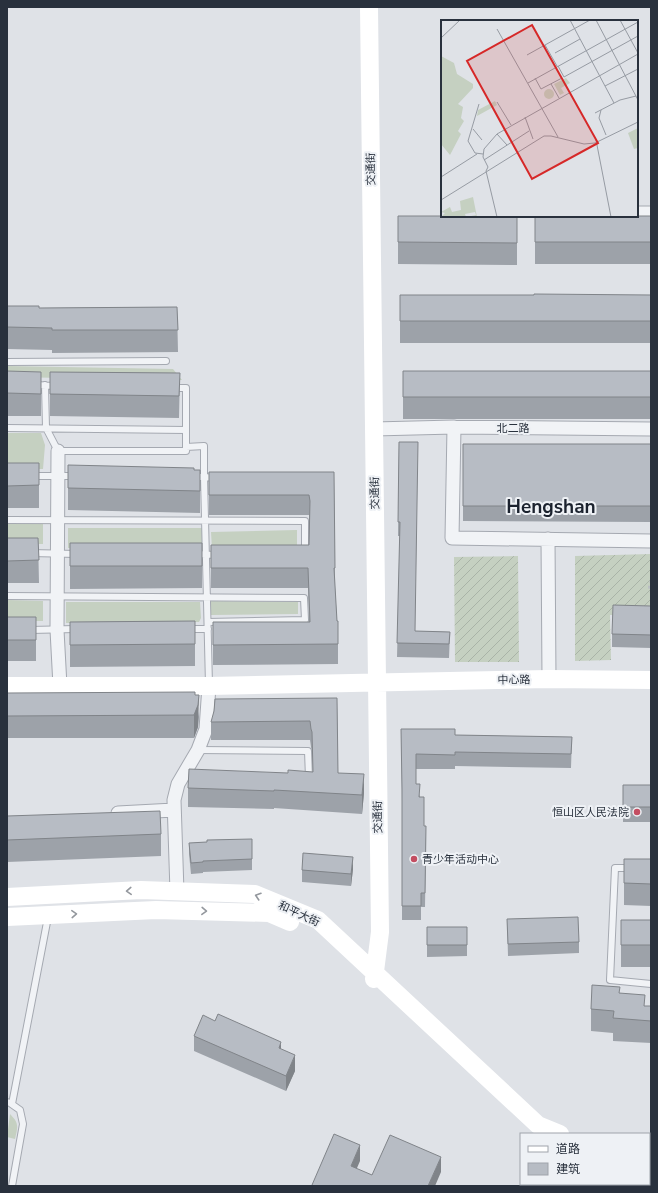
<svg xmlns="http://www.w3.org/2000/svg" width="658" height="1193" viewBox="0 0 658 1193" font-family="'Nunito Sans','Noto Sans SC',sans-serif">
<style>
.grass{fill:#c5d0c1}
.garden{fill:url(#garden-furrows)}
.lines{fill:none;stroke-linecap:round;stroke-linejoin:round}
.lane-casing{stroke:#a5a9b1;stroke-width:8}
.street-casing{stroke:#a5a9b1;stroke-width:15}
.path{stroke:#b9bdc2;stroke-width:2;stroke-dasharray:3 3;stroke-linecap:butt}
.lane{stroke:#f1f3f6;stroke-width:6}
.street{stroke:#f1f3f6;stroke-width:13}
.secondary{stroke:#fff;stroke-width:18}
.wall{fill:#9da2a9}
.shaded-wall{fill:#808489}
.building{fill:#b7bcc4;stroke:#808489}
.oneway{stroke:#94989e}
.poi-dot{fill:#c34d61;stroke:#eef1f5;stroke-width:1.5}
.labels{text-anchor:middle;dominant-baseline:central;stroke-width:4;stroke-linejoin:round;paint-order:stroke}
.street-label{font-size:11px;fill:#29313d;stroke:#eef1f5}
.poi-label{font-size:11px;fill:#29313d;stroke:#eef1f5;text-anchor:end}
.town-label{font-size:19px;font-weight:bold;fill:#1b222e;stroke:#eef1f5}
.inset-road{fill:none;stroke:#969ba3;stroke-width:1}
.view{fill:#d62828;fill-opacity:0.15;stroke:#d62828;stroke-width:2}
.inset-edge{fill:none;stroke:#29313d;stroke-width:2}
</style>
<defs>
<pattern id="garden-furrows" width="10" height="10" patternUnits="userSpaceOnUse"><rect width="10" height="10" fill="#c5d0c1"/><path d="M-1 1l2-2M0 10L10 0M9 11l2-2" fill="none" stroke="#a9b3a7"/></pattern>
</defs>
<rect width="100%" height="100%" fill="#dfe2e7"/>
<path class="grass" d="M7 366 173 369 182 380 7 377Z
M7 433H41L45 445 43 469H7Z
M7 523H43V544H7Z
M68 528H202V547L68 548Z
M297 530V547L212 549 211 532Z
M7 600 43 601V621H7Z
M210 601 298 602V614L211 615Z
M66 602H200L201 618 199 622 66 623Z
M10 1114C19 1123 18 1126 15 1139L7 1137Z"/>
<path class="garden" d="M651 554V615H610L611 660 575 661V556Z
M518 556 519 662H455L454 557Z"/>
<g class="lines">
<defs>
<path id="lane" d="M7 362 166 361
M35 385 57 386
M45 385 46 428 58 451H186V388H173
M7 428 186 430
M186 447 204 446V477L217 478
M33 476H75
M193 477H204L209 685
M7 520 305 521V552
M30 553 77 554
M194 554 217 555
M7 596 304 598 305 620 208 622
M188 629H208
M30 630 76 629
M198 750 308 751 309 778
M631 868H615L610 980 651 984
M7 1102 10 1103 20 1110 23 1124 12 1186
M12 1104 48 917"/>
<path id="street" d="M637 213H651
M454 427 452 538 651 541
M374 429 454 427 651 429
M58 451 57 630 60 686
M548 539 549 679
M118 813 174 810
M177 892 174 800 178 784 198 750 206 729 209 686"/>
</defs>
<use href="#lane" class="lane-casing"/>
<use href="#street" class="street-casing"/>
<path class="path" d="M651 580 649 587 651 593"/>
<use href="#lane" class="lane"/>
<use href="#street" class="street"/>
<path class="secondary" d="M369 7 380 932 374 979
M7 686H209L549 679 651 680
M7 897 141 890 255 894 318 920 538 1125 560 1134
M7 917 156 910 269 913 290 922
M649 1163H651
M649 1181H651"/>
</g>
<path class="wall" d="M637 174H638V198H637Z
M398 216H517V265L398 264Z
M535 216H651V264H535Z
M400 295H651V343H400Z
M7 306 39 308 177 307 178 352 52 353V350L7 349Z
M7 371 41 394V416H7Z
M403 371H651V419H403Z
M50 372 180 373 179 418 50 416Z
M399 442 415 631 450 632 449 658 397 657 400 536H398Z
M463 444H651V522L463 521Z
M7 463H39V508H7Z
M68 465 200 491V513L68 510Z
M209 472H334L335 588 337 621H338V664L213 665V622H309L308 588H211V545H309V515H209Z
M7 538H38L39 583H7Z
M70 543 202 566V588L70 589Z
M651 606V648L612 647V634Z
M7 617H36V661H7Z
M195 621V666L70 667V622Z
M7 693 195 695 199 717 198 727 194 738H7Z
M337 698 338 773 364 793 362 814 274 808V809L188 807V788L313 772 312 751 311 747 310 740H211V722Z
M401 729 455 735 572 737 571 768 455 766V769H416V784L420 797 426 840 425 907H421V920H402V801Z
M623 785H651V822H623Z
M7 816 161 834V856L7 862Z
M189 843 252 859V870L203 872V873L191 874 189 854Z
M624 859H651V906L624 905Z
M353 869 351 886 302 882V870Z
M507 919 579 942V953L508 956Z
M621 920H651V967H621Z
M427 927H467V956L427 957Z
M620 993 645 1006H651V1043L613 1041V1033L591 1031V1009Z
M194 1036 295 1071 286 1091 194 1051Z"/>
<path class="shaded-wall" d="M199 695 198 727 194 738V715Z
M364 774V793L362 814V795Z
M353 857V869L351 886V874Z
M281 1042V1057L279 1048Z
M295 1055V1071L286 1091V1076Z
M360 1145V1161L351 1182V1166Z
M441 1157V1172L435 1186H428Z"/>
<path class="building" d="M637 174H638V190H637Z
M398 216H517V243L398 242Z
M535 216H651V242H535Z
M534 294 651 295V321H400V295H534Z
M7 306H39V308L177 307 178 330H52V328L7 327Z
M7 371 41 372V394L7 393Z
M403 371H651V397H403Z
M50 372 180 373 179 396 50 394Z
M399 442H418L415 631 450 632 449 644 397 643 400 522H398Z
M463 444H651V506H463Z
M7 463H39V485L7 486Z
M68 465 194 468V470H200V491L68 488Z
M209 472H334L335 568H334L337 621H338V644L213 645V622H310L308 568H211V545H309L310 501 309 495H209Z
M7 538H38L39 560 7 561Z
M70 543H202V566H70Z
M613 605 651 606V635L612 634Z
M7 617H36V640H7Z
M195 621V644L70 645V622Z
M195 692V695H199L198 705 194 715 7 716V693Z
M337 698 338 773 364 774 362 795 274 790V791L188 788 189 769 288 773V770L313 772 312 732 311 729 310 721 211 722 214 711 215 699Z
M401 729H455V735L572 737 571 754 455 752V755L416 754V784H420L419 797H424V826H426L425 893H421V906H402V789Z
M623 785H651V807H623Z
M160 811 161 834 7 840V816Z
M252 839V859L203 861V862L191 863 189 843 207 842V840Z
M303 853 353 857 351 874 302 870Z
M624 859H651V884L624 883Z
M578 917 579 942 508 944 507 919Z
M621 920H651V945H621Z
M427 927H467V945H427Z
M592 985 620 987 619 993 645 995 644 1006H651V1021L613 1018 614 1011 591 1009Z
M218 1014 281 1042 279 1048 295 1055 286 1076 194 1036 203 1015 215 1021Z
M334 1134 360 1145 351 1166 372 1175 390 1135 441 1157 428 1186H314L312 1185Z"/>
<defs><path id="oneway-chevron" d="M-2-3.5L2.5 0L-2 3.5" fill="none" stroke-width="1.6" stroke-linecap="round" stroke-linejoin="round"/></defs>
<g class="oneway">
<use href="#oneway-chevron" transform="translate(129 891) rotate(177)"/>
<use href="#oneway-chevron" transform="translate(258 896) rotate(-162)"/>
<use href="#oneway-chevron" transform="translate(204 911) rotate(2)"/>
<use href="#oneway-chevron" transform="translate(74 914) rotate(-3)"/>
</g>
<g class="poi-dot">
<circle cx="637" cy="812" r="4"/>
<circle cx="414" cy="859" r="4"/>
</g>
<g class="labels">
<g class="street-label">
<text transform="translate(371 169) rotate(-91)">交通街</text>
<text x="513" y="428">北二路</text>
<text transform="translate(375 493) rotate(-91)">交通街</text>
<text transform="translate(514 680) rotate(-1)">中心路</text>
<text transform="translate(378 817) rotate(-91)">交通街</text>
<text transform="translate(299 914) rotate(25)">和平大街</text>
</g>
<g class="poi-label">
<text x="629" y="812">恒山区人民法院</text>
<text x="422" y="859" text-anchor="start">青少年活动中心</text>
</g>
<g class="town-label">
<text x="551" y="507">Hengshan</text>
</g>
</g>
<g transform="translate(441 20)">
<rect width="197" height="197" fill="#dfe2e7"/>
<path d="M54 81 56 85 36 96 37 90ZM197 108V128L193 129 187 113Z" fill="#c5d0c1"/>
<path d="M0 36 13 43 16 54 32 64V68L17 84 22 87 20 98 23 101 17 111 20 114 9 135 0 124Z" fill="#c5d0c1"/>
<path d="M32 177 36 197H25L35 195 34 192 24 194 25 197H0L4 193 0 192 9 187 11 192 20 190 19 181Z" fill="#c5d0c1"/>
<path d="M125 58 129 63 120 68 123 73 119 75 113 64ZM103 74a5 5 0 1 1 10 0a5 5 0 1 1-10 0Z" fill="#c5d0c1"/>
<path class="inset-road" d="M129 0 173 83M155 0 197 80M179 0 197 33M56 9 117 117M0 18 19 0M104 25 116 46M114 33 139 19M86 35 149 0M117 46 123 57 197 16M94 58 100 69 121 58M87 63 197 2M110 64 118 78M164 66 197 49M56 82 70 105M38 84 27 121 34 133 42 134M160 90 158 98 165 115M154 93 179 80 195 76M84 97 92 119M32 109 41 120M56 114 66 125M155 120 170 197M43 140 88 111M0 157 36 134M0 180 103 116H110L143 124 154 123 197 102M56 197 45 151 47 147 42 137 43 129 56 114 197 34"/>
<path class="view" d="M91 5 157 123 91 159 26 41Z"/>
<rect width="197" height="197" class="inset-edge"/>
</g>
<rect width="658" height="1193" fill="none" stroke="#29313d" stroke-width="16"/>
<rect x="520" y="1133" width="130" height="52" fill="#eef1f5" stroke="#9fa4ab"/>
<rect x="528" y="1146" width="20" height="6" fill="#ffffff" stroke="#9fa4ab"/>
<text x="556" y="1153" font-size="12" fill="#29313d">道路</text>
<rect x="528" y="1163" width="20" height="12" fill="#b7bcc4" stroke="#9fa4ab"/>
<text x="556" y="1173" font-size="12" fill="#29313d">建筑</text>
</svg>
